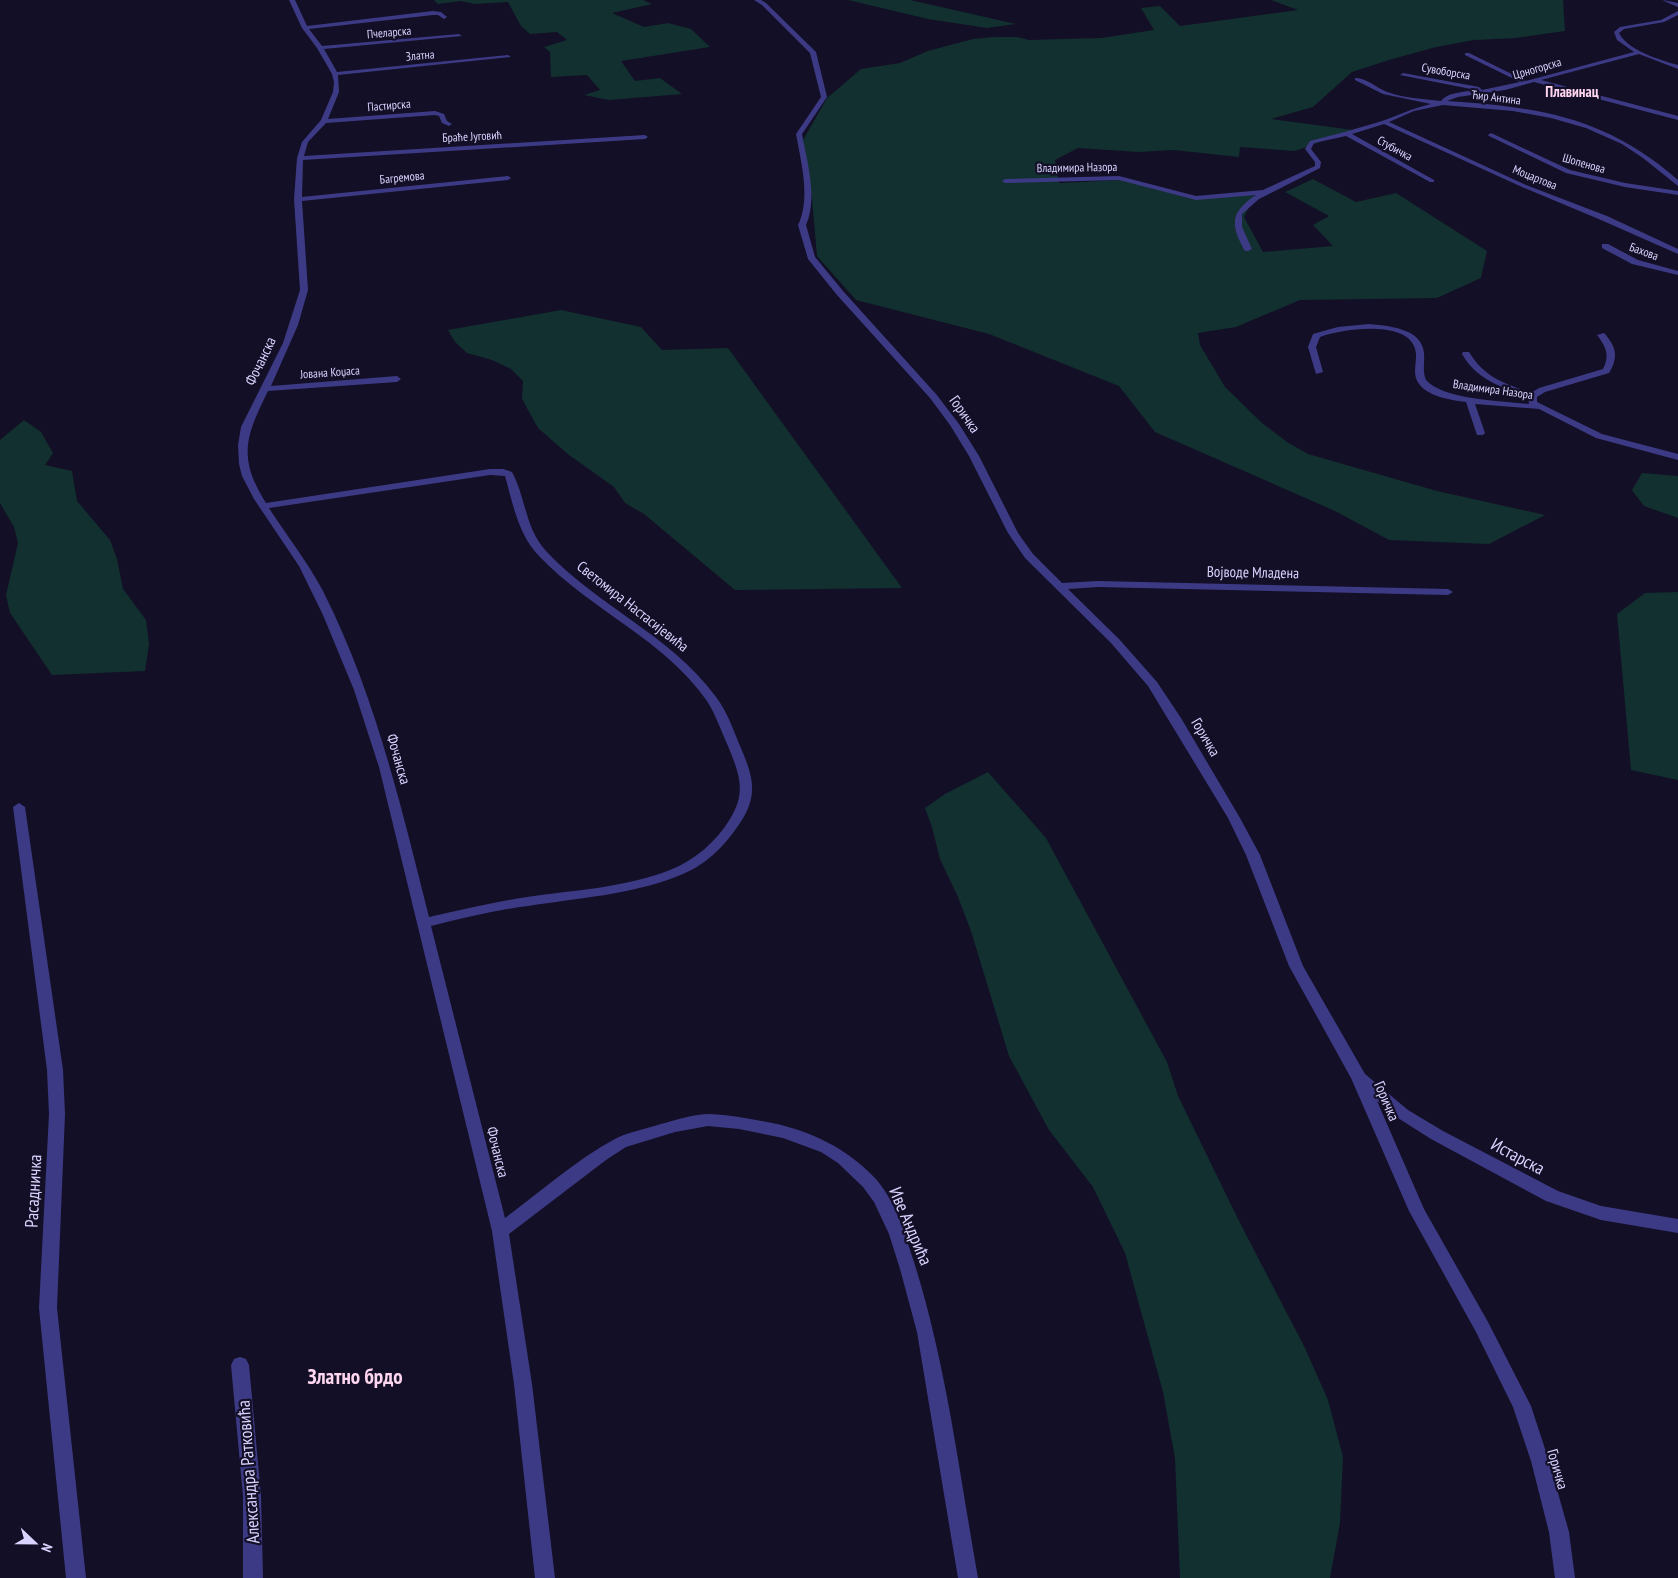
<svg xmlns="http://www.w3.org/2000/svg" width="1678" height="1578" viewBox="0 0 1678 1578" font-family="'PT Sans Narrow',sans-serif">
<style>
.green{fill:#12302f}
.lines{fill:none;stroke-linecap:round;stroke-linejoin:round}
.minor{fill:#3d3a85;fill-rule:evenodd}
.labels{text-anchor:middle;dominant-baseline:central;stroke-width:4.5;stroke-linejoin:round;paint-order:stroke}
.far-street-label{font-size:12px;fill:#d9d4ff;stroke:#130f26}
.far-quarter-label{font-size:15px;font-weight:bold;fill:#ffd6f0;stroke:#130f26}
.street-label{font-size:15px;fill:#d9d4ff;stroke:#130f26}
.near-street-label{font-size:18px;fill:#d9d4ff;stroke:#130f26}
.near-quarter-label{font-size:21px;font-weight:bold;fill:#ffd6f0;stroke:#130f26}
</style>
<rect width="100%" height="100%" fill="#130f26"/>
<path class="green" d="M434 0H643L652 4 612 13 644 27 668 23 691 29 710 47 621 61 635 81 660 78 682 94 609 100 584 95 600 90 587 75 551 77 550 52 544 47 567 40 557 32 530 34 521 26 508 2 475 4 461 1 438 4Z
M848 0H910L1016 24 987 28 928 19Z
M1271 0H1563L1565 31 1516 38 1474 40 1436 47 1389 60 1352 72 1313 107 1271 119 1353 130 1295 151 1240 147 1239 157 1174 150 1138 152 1078 148 1055 160 1059 183 1121 180 1194 199 1255 195 1244 217 1263 252 1333 246 1313 225 1329 216 1285 192 1313 179 1356 202 1396 193 1487 251 1481 278 1437 298 1300 300 1236 327 1198 333 1200 345 1225 387 1262 423 1287 442 1308 454 1437 491 1545 515 1489 544 1389 540 1335 511 1155 432 1119 386 989 334 856 300 817 256 812 199 802 142 827 98 861 69 900 63 928 51 973 39 994 37H1017L1029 40 1101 38 1154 30 1141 8 1160 6 1180 26 1298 10Z
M561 310 641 327 662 350 728 348 902 588 735 590 644 514 625 503 614 487 569 455 538 428 522 399 523 381 511 369 492 360 467 353 455 342 448 330Z
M24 420 41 432 53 453 45 465 72 471 77 501 110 540 117 559 123 589 146 620 149 644 145 671 52 675 10 613 6 595 18 543 14 527 0 503V440Z
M1642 473 1678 476V518L1644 506 1632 490Z
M1678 592V780L1631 770 1617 614 1645 593Z
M988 772 1046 838 1167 1062 1178 1096 1240 1223 1304 1346 1328 1400 1343 1457 1340 1523 1330 1578H1180L1175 1458 1163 1392 1125 1253 1093 1187 1049 1130 1009 1056 971 931 958 897 940 859 932 827 925 808 945 794Z"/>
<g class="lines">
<path class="minor" d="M289 0H295L307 26 433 11 441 12 447 17 444 19 438 15H433L309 29 322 46 459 34 462 36 324 49 337 72 508 55 511 57 338 75 339 92 328 119 435 111 444 114 447 121 452 124 449 126 442 123 439 116 435 115 326 123 308 142 304 156 645 135 648 137 645 139 303 160 302 197 508 176 511 178 508 180 302 201 308 290 298 325 271 386 397 376 401 379 397 382 268 391C246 436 237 457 266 503L490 469H503L512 472C526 498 525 528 546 551 597 606 671 635 716 697 727 711 733 729 740 746 753 776 759 794 740 823 724 847 705 866 678 876 630 895 578 898 528 906 495 910 463 918 431 926L505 1218C540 1192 575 1161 613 1140 627 1132 646 1129 661 1124 676 1120 694 1114 710 1114 731 1115 752 1119 772 1123 811 1131 846 1148 874 1177 894 1198 904 1231 913 1259 946 1362 959 1471 978 1578H958L917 1332 900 1269 889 1234 874 1202 863 1187 838 1163 821 1152 783 1138 739 1129 708 1126 675 1132 626 1147 606 1160 509 1234 532 1384 555 1578H535L514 1384 492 1231 379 767 354 690 323 615 299 566 254 499 242 476 239 464 238 445 241 427 283 343 300 290 294 199 297 158 302 142 321 120 333 92 334 82 332 74 317 48 302 28ZM490 475 505 476C513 504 518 534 539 556 590 610 664 639 707 701 716 715 721 731 728 746 739 773 747 792 730 819 716 842 695 860 670 870 624 888 574 890 527 897 494 902 461 910 429 917 401 806 375 694 323 591 307 561 287 536 269 508Z
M754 0H761L766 3 816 52 827 97 802 134C807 162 818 198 806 225L815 257 843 291 936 394 959 424 979 456 1018 533 1033 554 1062 583 1098 581 1448 589 1453 592 1448 595 1098 587 1068 589 1119 639 1157 682 1181 718 1240 818 1260 855 1303 966 1365 1074 1408 1110 1443 1131 1558 1191 1601 1206 1678 1219V1233L1601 1220 1546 1201 1431 1139 1398 1118 1377 1101 1424 1209 1488 1322 1531 1406 1549 1461 1569 1532 1575 1578H1555L1549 1532 1531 1461 1513 1407 1476 1332 1409 1211 1351 1078 1289 966 1246 855 1228 818 1148 686 1111 643 1025 558 1008 533 969 456 950 425 930 398 837 295 808 259 798 225C811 198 801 162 796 134L821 97 810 53 762 5Z
M1663 0 1678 3V7L1664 1Z
M1678 11V15L1664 22 1624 29 1619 33C1627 50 1660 60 1678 65V69L1639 54 1541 80 1678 116V120L1534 82 1505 90 1458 97 1447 101C1539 107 1606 117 1678 180V186L1643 158 1622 144 1586 128 1551 118 1513 111 1443 105 1414 111 1389 122 1526 185 1607 216 1678 249V254L1601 220 1522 187 1384 124 1352 134 1434 180V182H1430L1346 136 1314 143 1311 149 1321 162 1320 168 1259 199 1242 214V227L1252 249 1248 251H1245C1230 225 1230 212 1256 195L1196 200 1119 180 1005 183 1002 181 1005 179 1119 176 1196 196 1263 190 1315 166V162L1305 149 1310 141C1333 135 1356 129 1379 122 1397 116 1413 108 1431 104L1383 94 1355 80V78C1365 77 1377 88 1387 92 1404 98 1422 99 1441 101 1448 92 1465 92 1476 90L1400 75 1403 73 1479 87 1482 90 1520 82 1465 55V53H1469L1526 81 1634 52 1617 40 1614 32 1620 27 1661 20Z
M1491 133 1570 170 1625 183 1678 191V195L1625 187 1566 173 1489 136 1488 135Z
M1602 244H1608L1638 260 1678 271V275L1632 264 1602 248Z
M1369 324C1388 326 1422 328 1424 353 1425 362 1422 371 1426 380 1444 400 1502 401 1529 404L1528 397C1501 387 1477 380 1462 354L1463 352H1469C1485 378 1504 383 1531 393L1539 388 1603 369C1610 355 1606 347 1597 335L1604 333C1616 346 1619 357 1609 373L1545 392 1537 397V402L1602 434 1678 454V460L1596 438 1539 409 1475 404 1485 433 1483 435H1477L1466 402C1451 400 1429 397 1419 384 1410 372 1420 359 1414 346 1403 320 1340 329 1320 337L1316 347 1323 372 1316 374 1308 347 1313 334 1338 327Z
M19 803 25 807 63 1070 65 1114 57 1308 86 1578H66L39 1308 49 1114 47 1070 13 807Z
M240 1357 246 1359 249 1365 261 1496 263 1578H243V1496L231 1365 234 1359Z"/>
</g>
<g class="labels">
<g class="far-street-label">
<text transform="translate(389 32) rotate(-5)">Пчеларска</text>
<text transform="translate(420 55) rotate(-5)">Златна</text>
<text transform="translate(1537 68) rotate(-16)">Црногорска</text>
<text transform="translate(1446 71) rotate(10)">Сувоборска</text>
<text transform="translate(1496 97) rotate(7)">Ћир Антина</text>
<text transform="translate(389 105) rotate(-5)">Пастирска</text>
<text transform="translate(472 136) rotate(-3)">Браће Југовић</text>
<text transform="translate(1395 148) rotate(29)">Стубичка</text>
<text transform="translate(1584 163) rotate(16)">Шопенова</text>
<text transform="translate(1077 167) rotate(-1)">Владимира Назора</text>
<text transform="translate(402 177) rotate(-6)">Багремова</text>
<text transform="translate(1535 177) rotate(22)">Моцартова</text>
<text transform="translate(1644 251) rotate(20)">Бахова</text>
<text transform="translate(330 372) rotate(-4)">Јована Коџаса</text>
<text transform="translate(1493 389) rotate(8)">Владимира Назора</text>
</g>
<g class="far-quarter-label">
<text x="1572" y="91">Плавинац</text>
</g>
<g class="street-label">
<text transform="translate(260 361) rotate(-64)">Фочанска</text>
<text transform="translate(965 414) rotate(55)">Горичка</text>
<text transform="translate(1253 572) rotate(1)">Војводе Младена</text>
<text transform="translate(633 606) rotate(38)">Светомира Настасијевића</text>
<text transform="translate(1206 737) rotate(59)">Горичка</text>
<text transform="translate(399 759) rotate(74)">Фочанска</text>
<text transform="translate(1387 1101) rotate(67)">Горичка</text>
<text transform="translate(498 1152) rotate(76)">Фочанска</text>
<text transform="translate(1558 1469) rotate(74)">Горичка</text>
</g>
<g class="near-street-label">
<text transform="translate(1518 1156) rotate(28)">Истарска</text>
<text transform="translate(33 1191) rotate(-87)">Расадничка</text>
<text transform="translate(911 1226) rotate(67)">Иве Андрића</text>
<text transform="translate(248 1472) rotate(-94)">Александра Ратковића</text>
</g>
<g class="near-quarter-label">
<text x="355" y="1376">Златно брдо</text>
</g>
</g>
<g transform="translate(35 1543) rotate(112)" stroke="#130f26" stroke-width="4" paint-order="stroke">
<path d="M0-4L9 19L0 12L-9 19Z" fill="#d9d4ff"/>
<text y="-8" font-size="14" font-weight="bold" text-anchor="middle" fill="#d9d4ff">N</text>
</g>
</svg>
